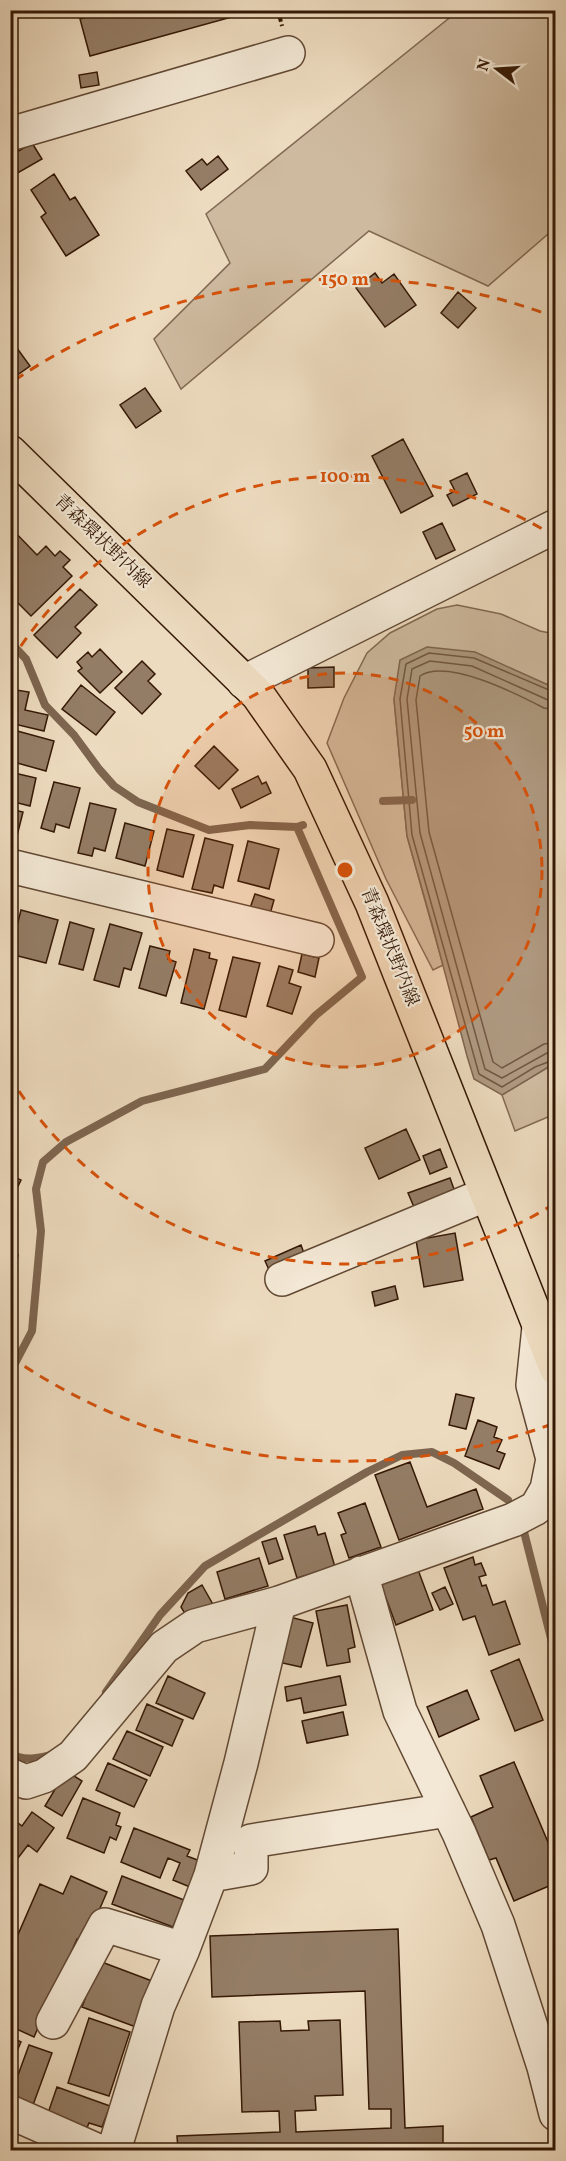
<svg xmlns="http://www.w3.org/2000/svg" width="566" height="2161" viewBox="0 0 566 2161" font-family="Vollkorn,'Noto Serif JP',serif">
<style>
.green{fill:#ceba9f;stroke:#816952;stroke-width:1.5}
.water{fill:#ae9980;stroke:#7d654f;stroke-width:1.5}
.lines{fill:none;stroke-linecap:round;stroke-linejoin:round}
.shore{stroke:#715842;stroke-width:1.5}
.stream{stroke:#7d654f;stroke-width:8}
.building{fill:#947d66;stroke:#341805;stroke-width:1.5}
.minor-casing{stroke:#624934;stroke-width:36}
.major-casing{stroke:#341805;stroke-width:36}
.path{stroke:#341805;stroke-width:4;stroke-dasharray:4.5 3;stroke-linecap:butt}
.minor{stroke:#f3e8d5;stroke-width:33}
.major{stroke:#eddbbf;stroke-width:33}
.ring{fill:none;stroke:#d6520b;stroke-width:3;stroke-dasharray:10 8}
.labels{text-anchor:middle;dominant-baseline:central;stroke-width:4.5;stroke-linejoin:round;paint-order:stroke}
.street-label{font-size:18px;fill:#341805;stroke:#f3e8d5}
.centre{fill:#d6520b;stroke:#f3e8d5;stroke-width:3}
.ring-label{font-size:18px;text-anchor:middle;font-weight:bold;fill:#d6520b;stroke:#f3e8d5;stroke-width:4.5;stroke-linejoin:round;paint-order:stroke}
</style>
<rect width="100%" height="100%" fill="#eddbbf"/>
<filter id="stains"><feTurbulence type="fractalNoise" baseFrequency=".00333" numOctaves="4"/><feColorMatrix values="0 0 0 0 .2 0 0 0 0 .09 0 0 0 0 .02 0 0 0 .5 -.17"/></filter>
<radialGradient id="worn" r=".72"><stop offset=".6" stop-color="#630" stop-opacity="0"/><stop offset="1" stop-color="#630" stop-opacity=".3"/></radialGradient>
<path class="green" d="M458 11H555V228L488 286 369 231 181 389 154 339 230 263 206 214Z
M457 605 501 614 540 631 555 634V688L548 684 394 699 407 836 443 965 433 970 386 879 327 743 344 698 367 653 390 633 437 609Z
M555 1063V1114L515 1131 502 1095Z"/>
<path class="water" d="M427 647 475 652 555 688V1063L502 1095 474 1079 467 1056 432 924 407 836 394 699 400 660Z"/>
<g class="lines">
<path class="shore" d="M556 693 474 658 429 653 406 664 400 699 412 835 479 1074 502 1087 535 1067 556 1059
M556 701 548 700 472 666 430 661 412 669 407 699 420 833 485 1069 502 1078 547 1053 556 1051
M556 710 544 708C517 694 447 658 420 676L416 700 429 832 493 1062 502 1068 544 1044 556 1042"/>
<path class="stream" d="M10 642 26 659 45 705 74 735 99 769 114 786 138 802 209 830 250 825 297 827 303 825
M383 801 412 800
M10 1373 32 1331 41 1231 36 1189 43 1162 66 1142 142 1101 265 1069 316 1015 362 977 297 827
M522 1524 556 1658
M106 1692 160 1615 205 1566 367 1472 402 1455 432 1452 454 1463 508 1500
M10 1753C23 1762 40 1758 54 1754"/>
</g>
<path class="building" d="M111 10H238L239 15 90 56 80 19Z
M97 72 99 85 81 88 79 75Z
M32 143 42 159 14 175 10 168V156Z
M218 156 228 169 201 190 186 171 202 159 207 165Z
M54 174 70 200 75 197 99 235 66 256 41 217 46 213 31 190Z
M375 273 382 283 394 274 416 305 385 327 356 288Z
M458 292 476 308 458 328 441 313Z
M14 344 30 366 10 380V347Z
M145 388 161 411 136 428 120 405Z
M403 439 433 496 401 513 372 456Z
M467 473 477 494 453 506 447 495 455 491 450 481Z
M442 523 455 550 436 559 423 532Z
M10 527 37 555 46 546 55 556 60 551 70 560 63 567 72 576 31 616 10 595Z
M80 589 97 605 75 627 81 633 57 658 34 635Z
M100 649 122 672 100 693 78 671 82 668 77 662 88 652 92 657Z
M142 661 155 674 148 681 161 694 142 714 115 688Z
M334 667V687L308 688V668Z
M81 685 115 712 96 735 62 709Z
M10 689 29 692 25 710 48 715 44 731 10 723Z
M10 729 54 741 46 771 10 761Z
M214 746 238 770 219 789 195 766Z
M10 772 36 778 30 806 10 801Z
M258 776 262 784 266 782 271 793 241 808 232 789Z
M54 782 80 788 69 828 56 824 54 832 41 828Z
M90 803 116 809 105 851 94 848 92 856 78 853Z
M10 809 23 812 16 840 10 839Z
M125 823 154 831 145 866 116 858Z
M167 829 194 835 183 877 157 870Z
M205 838 233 845 223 888 214 885 212 893 192 889Z
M248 841 279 849 269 889 238 881Z
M255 894 274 900 270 914 250 908Z
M21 910 58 920 46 963 10 954Z
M70 922 94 929 83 970 59 964Z
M110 924 142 933 131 970 124 968 119 987 94 980Z
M150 946 170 951 168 959 176 962 166 996 139 988Z
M194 949 210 953 209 958 217 960 204 1009 181 1003Z
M302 954 319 958 315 977 298 972Z
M233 957 260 963 246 1017 219 1010Z
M279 966 293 970 289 983 301 987 292 1014 267 1006Z
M406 1129 420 1160 379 1179 365 1148Z
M440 1149 447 1167 430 1174 423 1156Z
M10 1175 21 1180 10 1203Z
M450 1178 455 1192 414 1207 408 1193Z
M455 1233 463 1280 424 1287 416 1240Z
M301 1245 305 1256 270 1272 265 1261Z
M10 1254 18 1255 12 1287 10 1286Z
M395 1286 398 1299 375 1306 372 1292Z
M456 1394 474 1398 466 1429 449 1425Z
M478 1420 497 1427 494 1437 502 1440 497 1451 505 1454 499 1469 465 1456Z
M410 1462 427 1507 476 1489 483 1509 399 1540 375 1475Z
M365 1503 381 1547 349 1558 341 1535 346 1533 338 1513Z
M315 1526 318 1535 325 1533 335 1567 297 1578 284 1535Z
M276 1538 283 1559 269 1564 262 1542Z
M473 1557 475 1565 481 1563 486 1575 479 1577 482 1586 486 1585 493 1605 505 1601 520 1644 489 1655 475 1616 463 1620 444 1568Z
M259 1558 268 1586 225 1599 217 1572Z
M417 1567 433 1610 396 1625 380 1582Z
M202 1585 215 1608 190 1622 181 1607 188 1593Z
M445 1587 453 1604 440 1610 432 1593Z
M347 1605 355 1647 348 1649 350 1662 327 1666 316 1611Z
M290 1617 313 1623 301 1667 278 1662Z
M519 1659 543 1720 515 1731 491 1671Z
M168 1676 205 1693 193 1719 156 1703Z
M340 1676 346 1705 304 1713 301 1698 287 1701 285 1687Z
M467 1690 479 1719 439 1737 427 1707Z
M147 1704 183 1720 172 1746 136 1730Z
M343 1712 348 1735 307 1743 302 1721Z
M127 1731 163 1747 150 1776 113 1759Z
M514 1762 556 1861V1883L514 1901 496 1858 489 1860 471 1817 493 1807 480 1776Z
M108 1763 147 1780 134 1807 96 1790Z
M66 1771 82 1781 62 1816 45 1806Z
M83 1798 120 1813 116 1825 121 1827 116 1840 110 1837 104 1853 67 1838Z
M32 1812 54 1828 37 1852 28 1845 18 1858 10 1853V1817L22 1826Z
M134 1828 190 1850 187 1856 200 1861 190 1887 173 1880 180 1863 168 1858 160 1878 121 1862Z
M71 1876 107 1892 85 1943 77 1939 34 2037 10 2026V1953L40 1884 63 1894Z
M122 1876 184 1900 173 1927 112 1904Z
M398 1929 405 2128 443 2126V2150H178L177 2136 280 2132 279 2111 242 2112 239 2022 280 2021 281 2031 309 2030 308 2021 340 2020 343 2095 315 2096 316 2110 295 2111 296 2132 391 2128V2109H369L365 1991 212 1997 210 1936Z
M99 1961 152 1981 136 2027 82 2007Z
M89 2018 130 2032 109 2096 68 2083Z
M10 2037 21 2042 10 2067Z
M29 2045 52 2053 33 2105 10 2097Z
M57 2087 110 2106 102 2127 89 2123 86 2130 47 2116Z"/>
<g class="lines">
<defs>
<path id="minor" d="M10 134 288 53
M244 682 556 526
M10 866 317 940
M282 1279 487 1194
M361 1573 400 1711 459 1833 498 1925 544 2067 556 2114
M10 1775 26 1782 44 1776 73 1756 164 1647 195 1626 279 1603
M211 1875 251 1868V1841L448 1810
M53 2022 105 1925 183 1949
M10 2112 96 2150
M114 2150 158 2006 183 1949 211 1875 241 1763 279 1603 513 1520 536 1508 547 1489 553 1459 533 1385 539 1327"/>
<path id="major" d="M10 452 258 695 310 769 372 903 556 1368"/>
</defs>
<use href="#minor" class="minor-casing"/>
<use href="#major" class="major-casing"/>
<path class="path" d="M278 10 282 26"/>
<use href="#minor" class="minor"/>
<use href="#major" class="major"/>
</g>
<circle cx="345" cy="870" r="197" fill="#d6520b" fill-opacity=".12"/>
<g class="ring">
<circle cx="345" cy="870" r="197"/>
<path d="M554 1204A394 394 0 0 1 11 1079M11 661A394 394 0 0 1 554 536"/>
<path d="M552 1424A591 591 0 0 1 15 1360M15 380A591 591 0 0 1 552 316"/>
</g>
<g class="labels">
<g class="street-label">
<text transform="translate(102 542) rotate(44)">青森環状野内線</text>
<text transform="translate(389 947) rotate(68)">青森環状野内線</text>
</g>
</g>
<circle cx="345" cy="870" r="9" class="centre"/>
<g class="ring-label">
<text x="345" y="285">150 m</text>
<text x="345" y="482">100 m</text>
<text x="484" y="737">50 m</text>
</g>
<rect width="566" height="2161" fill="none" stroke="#eddbbf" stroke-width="36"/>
<rect x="12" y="12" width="542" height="2137" fill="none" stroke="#341805" stroke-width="3"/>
<rect x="18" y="18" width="530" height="2125" fill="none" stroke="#341805" stroke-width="1.5"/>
<g transform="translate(497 69) rotate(287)" stroke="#f3e8d5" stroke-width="4.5" paint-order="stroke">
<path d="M0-4.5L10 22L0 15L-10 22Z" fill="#341805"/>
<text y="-9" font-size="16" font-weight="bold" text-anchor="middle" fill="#341805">N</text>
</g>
<rect width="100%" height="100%" filter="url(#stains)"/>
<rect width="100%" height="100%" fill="url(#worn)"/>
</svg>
